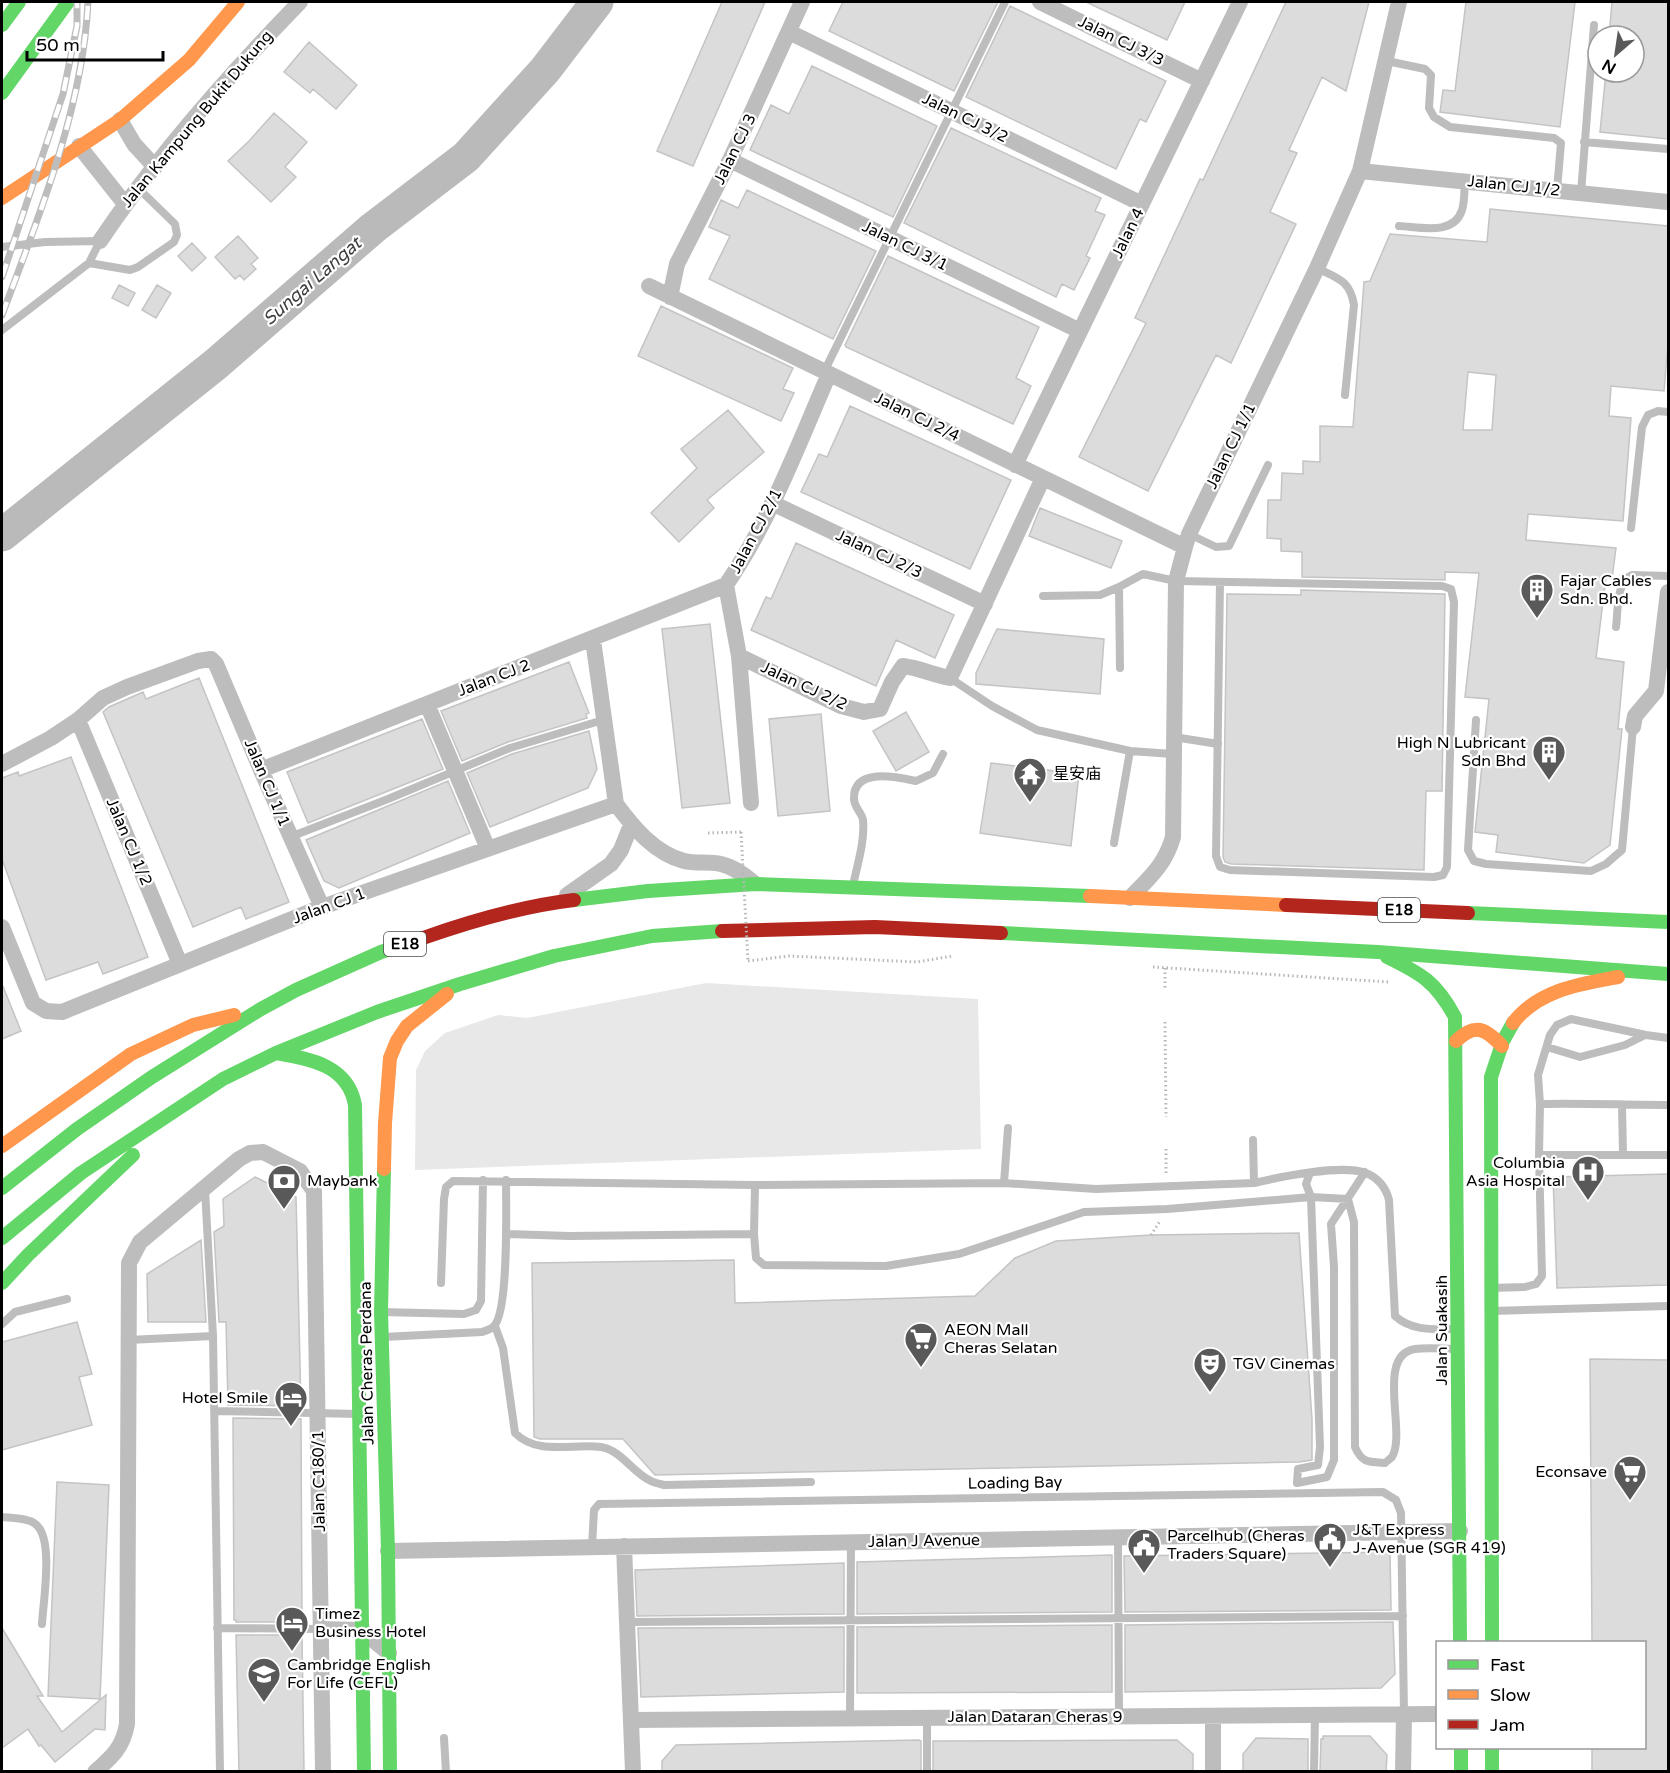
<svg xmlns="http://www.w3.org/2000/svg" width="1670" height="1773" viewBox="0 0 1670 1773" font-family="'Varela Round','Noto Sans SC',sans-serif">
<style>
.green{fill:#e8e8e8}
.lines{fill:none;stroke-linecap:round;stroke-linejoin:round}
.river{stroke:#bababa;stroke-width:33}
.building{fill:#dcdcdc;stroke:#c4c4c4;stroke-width:1.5;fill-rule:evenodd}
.path{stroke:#b8b8b8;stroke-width:3;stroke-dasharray:1.5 3;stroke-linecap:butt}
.lane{stroke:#bdbdbd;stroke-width:8}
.street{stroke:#bdbdbd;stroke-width:16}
.fast{stroke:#63d668;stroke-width:14}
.slow{stroke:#ff974d;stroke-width:14}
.jam{stroke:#b3261e;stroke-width:14}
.rail-casing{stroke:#bdbdbd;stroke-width:7}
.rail{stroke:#fff;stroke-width:4.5;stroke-dasharray:14;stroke-linecap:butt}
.path-bridge{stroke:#b8b8b8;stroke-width:3;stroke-dasharray:1.5 3;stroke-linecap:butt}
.labels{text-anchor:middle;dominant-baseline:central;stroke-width:4.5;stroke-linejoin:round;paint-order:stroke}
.shield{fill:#fff;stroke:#4c4c4c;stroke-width:1.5}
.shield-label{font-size:15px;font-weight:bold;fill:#000}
.street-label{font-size:16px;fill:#000;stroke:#fff}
.poi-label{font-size:16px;fill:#000;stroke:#fff;text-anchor:start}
.water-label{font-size:18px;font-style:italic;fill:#3e3e3e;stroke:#fff}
</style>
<rect width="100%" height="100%" fill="#fff"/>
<path class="green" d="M706 983 978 999 981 1149 415 1170 416 1070 425 1051 445 1033 498 1015 527 1018Z"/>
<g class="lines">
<path class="river" d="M2 535 216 364 373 228 466 157 545 70 597 2"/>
</g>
<path class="building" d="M722 2H765L693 166 657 151Z
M843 2H998L954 91 829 31Z
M1086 2H1185L1167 40Z
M1286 2H1369L1346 91 1322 77 1289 150 1297 153 1270 212 1296 224 1231 363 1216 355 1148 491 1079 457 1146 323 1135 318 1200 179 1203 180Z
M1466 2H1575L1560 127 1440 112 1443 90 1455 91Z
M1612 2H1668V139L1600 132 1606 72H1634V36H1609Z
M1010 6 1166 81 1146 122 1140 119 1116 169 966 97Z
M309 42 357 85 336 109 313 89 310 93 284 72Z
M812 66 937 126 893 217 750 150 771 105 789 114Z
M274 113 307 142 285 167 296 177 271 202 228 161 249 141Z
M951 128 1101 198 1095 211 1105 215 1086 256 1090 258 1074 290 1062 284 1056 297 904 223Z
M747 190 876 251 833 339 709 279 730 236 709 227 721 200 738 208Z
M1490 209 1668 226V344L1664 391 1611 386 1609 416 1631 418 1623 521 1528 514 1526 540 1616 548 1612 579 1606 578 1596 658 1624 662 1618 729H1622L1610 845 1584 863 1496 852 1498 835 1475 832 1489 699 1465 697 1479 573 1445 572V580L1302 577V552L1281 551V539L1267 538 1268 500H1281L1282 473 1303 474V461L1320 462V426L1353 427 1364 282 1370 281 1390 234 1487 242ZM1468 372 1496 375 1492 430H1463Z
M238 236 258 258 251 264 256 269 244 280 240 275 235 279 215 257Z
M192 243 206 258 192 271 178 256Z
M888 256 1039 327 1016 378 1031 386 1013 424 846 347 845 345Z
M119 285 135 293 128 306 112 298Z
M157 285 171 293 156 318 142 310Z
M661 306 793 368 783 389 794 393 781 421 638 356Z
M850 406 1011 480 970 569 801 492 819 454 827 457Z
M728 410 764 452 707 500 714 508 679 542 651 513 697 468 681 449Z
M1040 508 1122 541 1111 568 1029 536Z
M796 543 954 615 935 658 896 640 876 686 751 630 766 597 771 599Z
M1301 590 1445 594 1442 791H1426L1424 870 1231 864 1225 862 1223 857 1227 594 1301 595Z
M710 624 730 803 682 808 662 629Z
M997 629 1104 639 1100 694 976 684V673Z
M569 662 589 713 586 714 587 718 508 742 462 761 441 711Z
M199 678 289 902 246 919 241 907 193 927 103 712 109 707 143 692 146 699Z
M906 712 929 752 896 771 873 731Z
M821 714 830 811 778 816 769 719Z
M422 719 443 769 308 823 287 772Z
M589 731 597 769 588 788 490 827 467 773 512 754Z
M71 757 148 957 103 974 98 962 46 980 2 859V778L18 772 19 776Z
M991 763 1079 774 1071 846 980 833Z
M448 781 470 833 339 888 324 881 306 840Z
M2 984 21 1031 2 1039Z
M1668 1174V1285L1557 1288 1553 1177Z
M255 1177 296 1197 301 1406 228 1405 226 1322H219L214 1232 224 1226 223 1199Z
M1299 1233 1312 1419V1460L1299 1462 655 1475 623 1439H540L534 1437 532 1263 734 1260 735 1303 975 1296 1015 1258 1056 1241 1151 1235Z
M201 1240 206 1322H148L147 1274Z
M77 1322 92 1374 79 1377 92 1425 2 1450V1342Z
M1590 1359 1668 1360V1772H1592V1748H1644V1642H1592Z
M233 1418 301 1419 302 1622H236V1620H234Z
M57 1482 109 1485 100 1699 48 1696Z
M1390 1552 1391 1610 1125 1612 1124 1556Z
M1112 1555V1612L857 1614V1562Z
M844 1563V1614L637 1616 635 1570Z
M1393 1622 1395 1674 1381 1688 1125 1692V1625Z
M1112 1625V1692L857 1693V1627Z
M844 1627V1692L641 1697 638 1628Z
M2 1628 43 1696H37L62 1732 106 1695 105 1730 95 1729 55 1762 41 1745 39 1746 28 1729 2 1748Z
M236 1635H302L304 1772H239Z
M1323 1736H1370L1387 1755 1386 1772H1320L1321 1739H1323Z
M1256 1738 1308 1739V1772H1243V1754Z
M919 1740 921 1741V1772H662V1761L676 1745Z
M1177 1740 1193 1754V1772H933V1741Z"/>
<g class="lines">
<path class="path" d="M708 833 741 832
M748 961 789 956 917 962 952 956
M1153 967 1389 982
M1165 968V989
M1165 1022 1166 1117
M1166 1149V1175
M1151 1235 1160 1221"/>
<path class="lane" d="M1387 61 1425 69 1431 75 1429 108 1434 117 1450 127 1554 138 1561 143 1557 190
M1584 142 1668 149
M1581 193 1594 25
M1399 226C1420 227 1454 236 1462 210 1465 201 1464 190 1465 181
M2 247 45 242 100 241 89 263 2 330
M89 263 130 270 138 267 174 242 177 235 175 224 138 188
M1317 268C1337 278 1350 280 1354 305L1345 395
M824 372 1005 2
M1631 528 1642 427 1648 415 1658 411 1668 412
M1189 534 1216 547 1229 546 1268 465
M1119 587 1120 668
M1043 596 1100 595 1119 587 1143 574 1176 581 1442 586 1451 589 1454 602 1447 867 1443 875 1434 877 1230 870 1220 867 1216 856 1220 582
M1616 627C1618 613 1616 580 1632 575L1668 576
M950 678 992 706 1037 730 1130 751
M1476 720 1468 850 1474 861 1486 864 1591 871 1606 864 1622 850 1633 727
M1174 737 1218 744
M290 837 388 799 510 748 603 720
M1114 843 1130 751 1173 754
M854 881C858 862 865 840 863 820 862 813 854 807 854 799 853 767 897 777 916 781L933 773 943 754
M1547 1047 1580 1057 1625 1045 1645 1035
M1540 1104 1538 1075 1550 1035 1557 1025 1571 1019 1646 1035 1668 1038
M1622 1105 1623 1155
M1253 1140 1254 1183C1280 1177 1342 1164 1366 1173 1378 1178 1386 1188 1389 1200L1395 1316C1413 1332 1435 1329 1458 1329
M1539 1155 1540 1104C1583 1103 1626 1105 1668 1105
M1310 1173 1306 1184 1311 1197 1320 1447 1318 1465 1298 1469 1297 1483 1327 1477 1334 1460V1267L1331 1224 1365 1172
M1004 1183 1008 1128
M755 1185 754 1234 756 1258 764 1265 886 1266 959 1254 1084 1212 1167 1209 1311 1197 1348 1199 1354 1222 1355 1447C1362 1463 1368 1462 1385 1463 1387 1461 1390 1459 1392 1457 1407 1433 1375 1355 1415 1349 1429 1347 1444 1349 1458 1349
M205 1189 213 1336 220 1772
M506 1234 569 1236 754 1234
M441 1283 444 1199 446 1187 453 1181 755 1185 1004 1183 1096 1189 1254 1183
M1491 1288 1525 1287 1536 1284 1542 1276 1539 1155H1668
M1492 1311 1668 1306
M381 1312 464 1314 476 1310 481 1301 483 1180
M2 1324 15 1312 67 1299
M495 1326 503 1348 515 1433C538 1456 572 1443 601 1447 621 1450 633 1473 651 1481 655 1483 660 1484 664 1485L811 1482
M383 1337 482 1332C485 1331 492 1329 494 1326 509 1311 506 1205 506 1180
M128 1340 213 1336
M214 1411 359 1414
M2 1517C11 1518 27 1518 34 1523 55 1535 43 1602 42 1624
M1118 1537 1119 1716
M592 1547 594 1510 599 1504 1383 1492 1396 1500 1401 1513 1404 1714
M627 1622 1403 1616
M217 1628 321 1629
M850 1718 851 1542
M927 1718V1772
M444 1738 446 1772
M1314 1772 1315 1715"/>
<path class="street" d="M1040 2 1202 81
M789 32 1142 204
M120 120 134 144 155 167
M79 146 125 204
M730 160 1080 331
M1360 171 1668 202
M100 241C158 155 228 76 300 2
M649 286 1185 547
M670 297 677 264 730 160 802 2
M1015 465 1240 2
M772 503 985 604
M593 640 616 804C633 827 654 853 684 861 696 864 709 861 721 864 734 867 744 875 754 883
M739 656 841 706 864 712 880 709 892 682 903 666C920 668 934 675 950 678L1043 478
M427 704 488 849
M78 720 180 964
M1633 727 1635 716 1656 691 1668 592
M2 764 51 738 78 720 103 698 127 687 198 661 211 659 216 664 261 770 322 907
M261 770 726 585
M751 803 739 656 726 585C770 521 798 445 829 374
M567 895 611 864 621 850 631 825
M1130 898C1150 877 1165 865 1173 837L1176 581 1185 547 1189 534 1317 268 1360 171 1399 2
M2 927 33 1003 46 1011 62 1012 322 907 616 804
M624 1546 633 1772
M388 1551 1460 1531
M321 1629 361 1630 389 1653
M632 1720 1438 1714
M95 1772C113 1756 123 1747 127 1724L129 1263 140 1242 239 1159 250 1153 263 1152 300 1171 314 1191 323 1772
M1213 1772V1716
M1403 1772 1404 1714"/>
<path class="fast" d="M2 25 19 2
M2 93 68 2
M574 900 648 891 756 884 1090 896
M1468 913 1668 922
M1001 933 1378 952 1668 974
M1387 957C1422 974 1436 982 1455 1017L1460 1642
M276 1053C310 1059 348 1065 355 1105L364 1772
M384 1169 381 1312 388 1551 390 1772
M2 1188 77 1129 152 1077 261 1009 296 990 381 952 423 938
M2 1238 81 1173 223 1079 276 1053 377 1012 460 984 554 956 652 936 722 931
M2 1283 28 1255 133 1155
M1492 1642 1491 1077 1503 1041 1513 1023
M1461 1748V1772
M1492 1748V1772"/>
<path class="slow" d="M2 198 120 120 189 60 238 2
M1090 896 1286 905
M1513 1023C1538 990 1580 984 1618 977
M1456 1041C1475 1023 1485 1028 1502 1046
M2 1146 131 1054 193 1025 234 1015
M384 1169 385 1123 390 1058 397 1041 407 1026 447 994"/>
<path class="jam" d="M1286 905 1468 913
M722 931 875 927 1001 933
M423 938C471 921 523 906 574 900"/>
<defs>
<path id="rail" d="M2 277 63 94 77 26V2
M2 315C39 216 83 108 88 2"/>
</defs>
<use href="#rail" class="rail-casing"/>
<use href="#rail" class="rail"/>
<path class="path-bridge" d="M741 832 748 961"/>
</g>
<defs>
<symbol id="building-pin" viewBox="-11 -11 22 30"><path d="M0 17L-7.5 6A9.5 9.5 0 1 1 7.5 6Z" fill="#595959" stroke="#fff"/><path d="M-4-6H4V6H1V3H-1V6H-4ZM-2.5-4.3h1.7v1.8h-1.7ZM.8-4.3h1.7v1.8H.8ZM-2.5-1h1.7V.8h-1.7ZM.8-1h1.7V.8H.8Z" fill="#fff"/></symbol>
<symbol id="temple-pin" viewBox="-11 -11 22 30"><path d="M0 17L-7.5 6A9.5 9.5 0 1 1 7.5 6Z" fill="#595959" stroke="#fff"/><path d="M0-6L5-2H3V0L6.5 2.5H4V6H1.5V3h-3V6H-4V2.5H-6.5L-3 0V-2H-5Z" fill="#fff"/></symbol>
<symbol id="hospital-pin" viewBox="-11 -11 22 30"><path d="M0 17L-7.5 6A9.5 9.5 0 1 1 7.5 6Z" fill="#595959" stroke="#fff"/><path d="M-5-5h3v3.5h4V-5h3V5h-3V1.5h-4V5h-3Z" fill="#fff"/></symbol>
<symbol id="bank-pin" viewBox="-11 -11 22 30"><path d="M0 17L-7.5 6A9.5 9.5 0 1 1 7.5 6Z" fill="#595959" stroke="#fff"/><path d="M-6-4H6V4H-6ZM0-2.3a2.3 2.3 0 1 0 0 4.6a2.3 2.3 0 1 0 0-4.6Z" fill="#fff"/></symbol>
<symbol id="supermarket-pin" viewBox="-11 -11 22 30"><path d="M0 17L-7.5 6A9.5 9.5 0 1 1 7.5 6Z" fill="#595959" stroke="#fff"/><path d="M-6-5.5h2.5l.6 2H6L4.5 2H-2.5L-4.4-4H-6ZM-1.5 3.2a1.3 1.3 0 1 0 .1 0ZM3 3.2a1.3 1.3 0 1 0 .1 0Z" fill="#fff"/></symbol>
<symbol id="theatre-pin" viewBox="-11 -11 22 30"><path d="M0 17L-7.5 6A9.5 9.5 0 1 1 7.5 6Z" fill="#595959" stroke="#fff"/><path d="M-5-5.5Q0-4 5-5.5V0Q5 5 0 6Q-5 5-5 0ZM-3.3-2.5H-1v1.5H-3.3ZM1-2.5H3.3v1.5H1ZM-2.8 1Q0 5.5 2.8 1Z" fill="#fff"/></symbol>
<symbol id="hotel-pin" viewBox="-11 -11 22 30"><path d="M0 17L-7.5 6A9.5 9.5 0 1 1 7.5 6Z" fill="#595959" stroke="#fff"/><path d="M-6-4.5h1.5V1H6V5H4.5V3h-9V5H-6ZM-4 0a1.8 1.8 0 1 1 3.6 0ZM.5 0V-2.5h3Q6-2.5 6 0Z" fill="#fff"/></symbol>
<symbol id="civic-pin" viewBox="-11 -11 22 30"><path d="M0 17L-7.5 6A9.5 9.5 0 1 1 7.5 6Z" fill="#595959" stroke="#fff"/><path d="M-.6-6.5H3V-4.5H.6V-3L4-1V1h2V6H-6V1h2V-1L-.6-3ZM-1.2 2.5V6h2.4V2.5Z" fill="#fff"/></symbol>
<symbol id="school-pin" viewBox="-11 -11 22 30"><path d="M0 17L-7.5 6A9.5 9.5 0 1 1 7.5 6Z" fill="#595959" stroke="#fff"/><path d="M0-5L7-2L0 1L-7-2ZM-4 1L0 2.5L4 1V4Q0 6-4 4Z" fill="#fff"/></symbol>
</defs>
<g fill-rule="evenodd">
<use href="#building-pin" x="1518" y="571" width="38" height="52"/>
<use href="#building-pin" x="1530" y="733" width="38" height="52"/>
<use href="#temple-pin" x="1011" y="755" width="38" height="52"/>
<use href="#hospital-pin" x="1569" y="1153" width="38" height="52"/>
<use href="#bank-pin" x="265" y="1162" width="38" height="52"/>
<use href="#supermarket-pin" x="902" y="1320" width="38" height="52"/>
<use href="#theatre-pin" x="1191" y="1345" width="38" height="52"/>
<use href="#hotel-pin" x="272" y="1379" width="38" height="52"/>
<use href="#supermarket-pin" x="1611" y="1453" width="38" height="52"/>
<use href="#civic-pin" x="1311" y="1520" width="38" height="52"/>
<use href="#civic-pin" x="1125" y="1526" width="38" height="52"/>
<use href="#hotel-pin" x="273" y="1604" width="38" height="52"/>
<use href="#school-pin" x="245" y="1655" width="38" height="52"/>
</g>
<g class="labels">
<g class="shield">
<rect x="1378" y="898" width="42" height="24" rx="4.5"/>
<rect x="384" y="932" width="42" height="24" rx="4.5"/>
</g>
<g class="shield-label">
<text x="1399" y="910">E18</text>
<text x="405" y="944">E18</text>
</g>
<g class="street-label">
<text transform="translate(1121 41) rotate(26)">Jalan CJ 3/3</text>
<text transform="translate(965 118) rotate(26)">Jalan CJ 3/2</text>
<text transform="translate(197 119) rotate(-50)">Jalan Kampung Bukit Dukung</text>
<text transform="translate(735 149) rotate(-64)">Jalan CJ 3</text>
<text transform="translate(1514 186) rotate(6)">Jalan CJ 1/2</text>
<text transform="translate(1128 233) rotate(-64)">Jalan 4</text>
<text transform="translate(905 246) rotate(26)">Jalan CJ 3/1</text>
<text transform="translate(917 417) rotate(26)">Jalan CJ 2/4</text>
<text transform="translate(1231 446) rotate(-64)">Jalan CJ 1/1</text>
<text transform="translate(756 531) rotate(-62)">Jalan CJ 2/1</text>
<text transform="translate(879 554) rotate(25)">Jalan CJ 2/3</text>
<text transform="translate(494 678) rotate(-21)">Jalan CJ 2</text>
<text transform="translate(804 686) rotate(25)">Jalan CJ 2/2</text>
<text transform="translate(267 783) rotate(67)">Jalan CJ 1/1</text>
<text transform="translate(129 842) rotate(67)">Jalan CJ 1/2</text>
<text transform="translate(329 906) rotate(-20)">Jalan CJ 1</text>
<text transform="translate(1442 1330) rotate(-90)">Jalan Suakasih</text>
<text transform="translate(367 1363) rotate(-91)">Jalan Cheras Perdana</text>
<text transform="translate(319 1481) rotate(-91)">Jalan C180/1</text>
<text transform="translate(1015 1483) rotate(-1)">Loading Bay</text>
<text transform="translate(924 1541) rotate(-1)">Jalan J Avenue</text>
<text x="1035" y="1717">Jalan Dataran Cheras 9</text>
</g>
<g class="poi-label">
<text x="1560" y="581">Fajar Cables<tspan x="1560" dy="18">Sdn. Bhd.</tspan></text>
<text x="1526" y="743" text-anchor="end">High N Lubricant<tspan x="1526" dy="18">Sdn Bhd</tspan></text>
<text x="1053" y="774">星安庙</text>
<text x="1565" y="1163" text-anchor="end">Columbia<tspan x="1565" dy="18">Asia Hospital</tspan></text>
<text x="307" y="1181">Maybank</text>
<text x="944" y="1330">AEON Mall<tspan x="944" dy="18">Cheras Selatan</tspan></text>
<text x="1233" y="1364">TGV Cinemas</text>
<text x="268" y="1398" text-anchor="end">Hotel Smile</text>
<text x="1607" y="1472" text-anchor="end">Econsave</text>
<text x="1353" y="1530">J&amp;T Express<tspan x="1353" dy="18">J-Avenue (SGR 419)</tspan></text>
<text x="1167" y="1536">Parcelhub (Cheras<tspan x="1167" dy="18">Traders Square)</tspan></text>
<text x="315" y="1614">Timez<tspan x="315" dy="18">Business Hotel</tspan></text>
<text x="287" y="1665">Cambridge English<tspan x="287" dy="18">For Life (CEFL)</tspan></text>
</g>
<g class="water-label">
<text transform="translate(312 281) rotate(-41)">Sungai Langat</text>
</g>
</g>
<rect width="1670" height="1773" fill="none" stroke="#000000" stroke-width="6"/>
<rect x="1436" y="1641" width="210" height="108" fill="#ffffff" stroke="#999999" stroke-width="1.5"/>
<rect x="1448" y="1660" width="30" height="9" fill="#63d668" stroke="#999999" stroke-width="1.5"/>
<text x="1490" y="1671" font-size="18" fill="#000000">Fast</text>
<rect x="1448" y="1690" width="30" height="9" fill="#ff974d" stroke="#999999" stroke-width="1.5"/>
<text x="1490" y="1701" font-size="18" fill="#000000">Slow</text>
<rect x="1448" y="1720" width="30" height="9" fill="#b3261e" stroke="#999999" stroke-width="1.5"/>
<text x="1490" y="1731" font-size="18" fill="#000000">Jam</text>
<g transform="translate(1616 54) rotate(209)"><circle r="28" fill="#ffffff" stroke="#999999" stroke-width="1.5"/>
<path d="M0-4.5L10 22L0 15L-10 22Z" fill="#595959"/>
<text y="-9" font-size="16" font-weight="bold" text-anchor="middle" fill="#000000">N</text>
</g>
<path d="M27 51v9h136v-9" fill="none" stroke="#000000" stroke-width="3"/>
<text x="36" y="51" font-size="18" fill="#000000" stroke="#ffffff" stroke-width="4.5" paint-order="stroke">50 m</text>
</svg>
